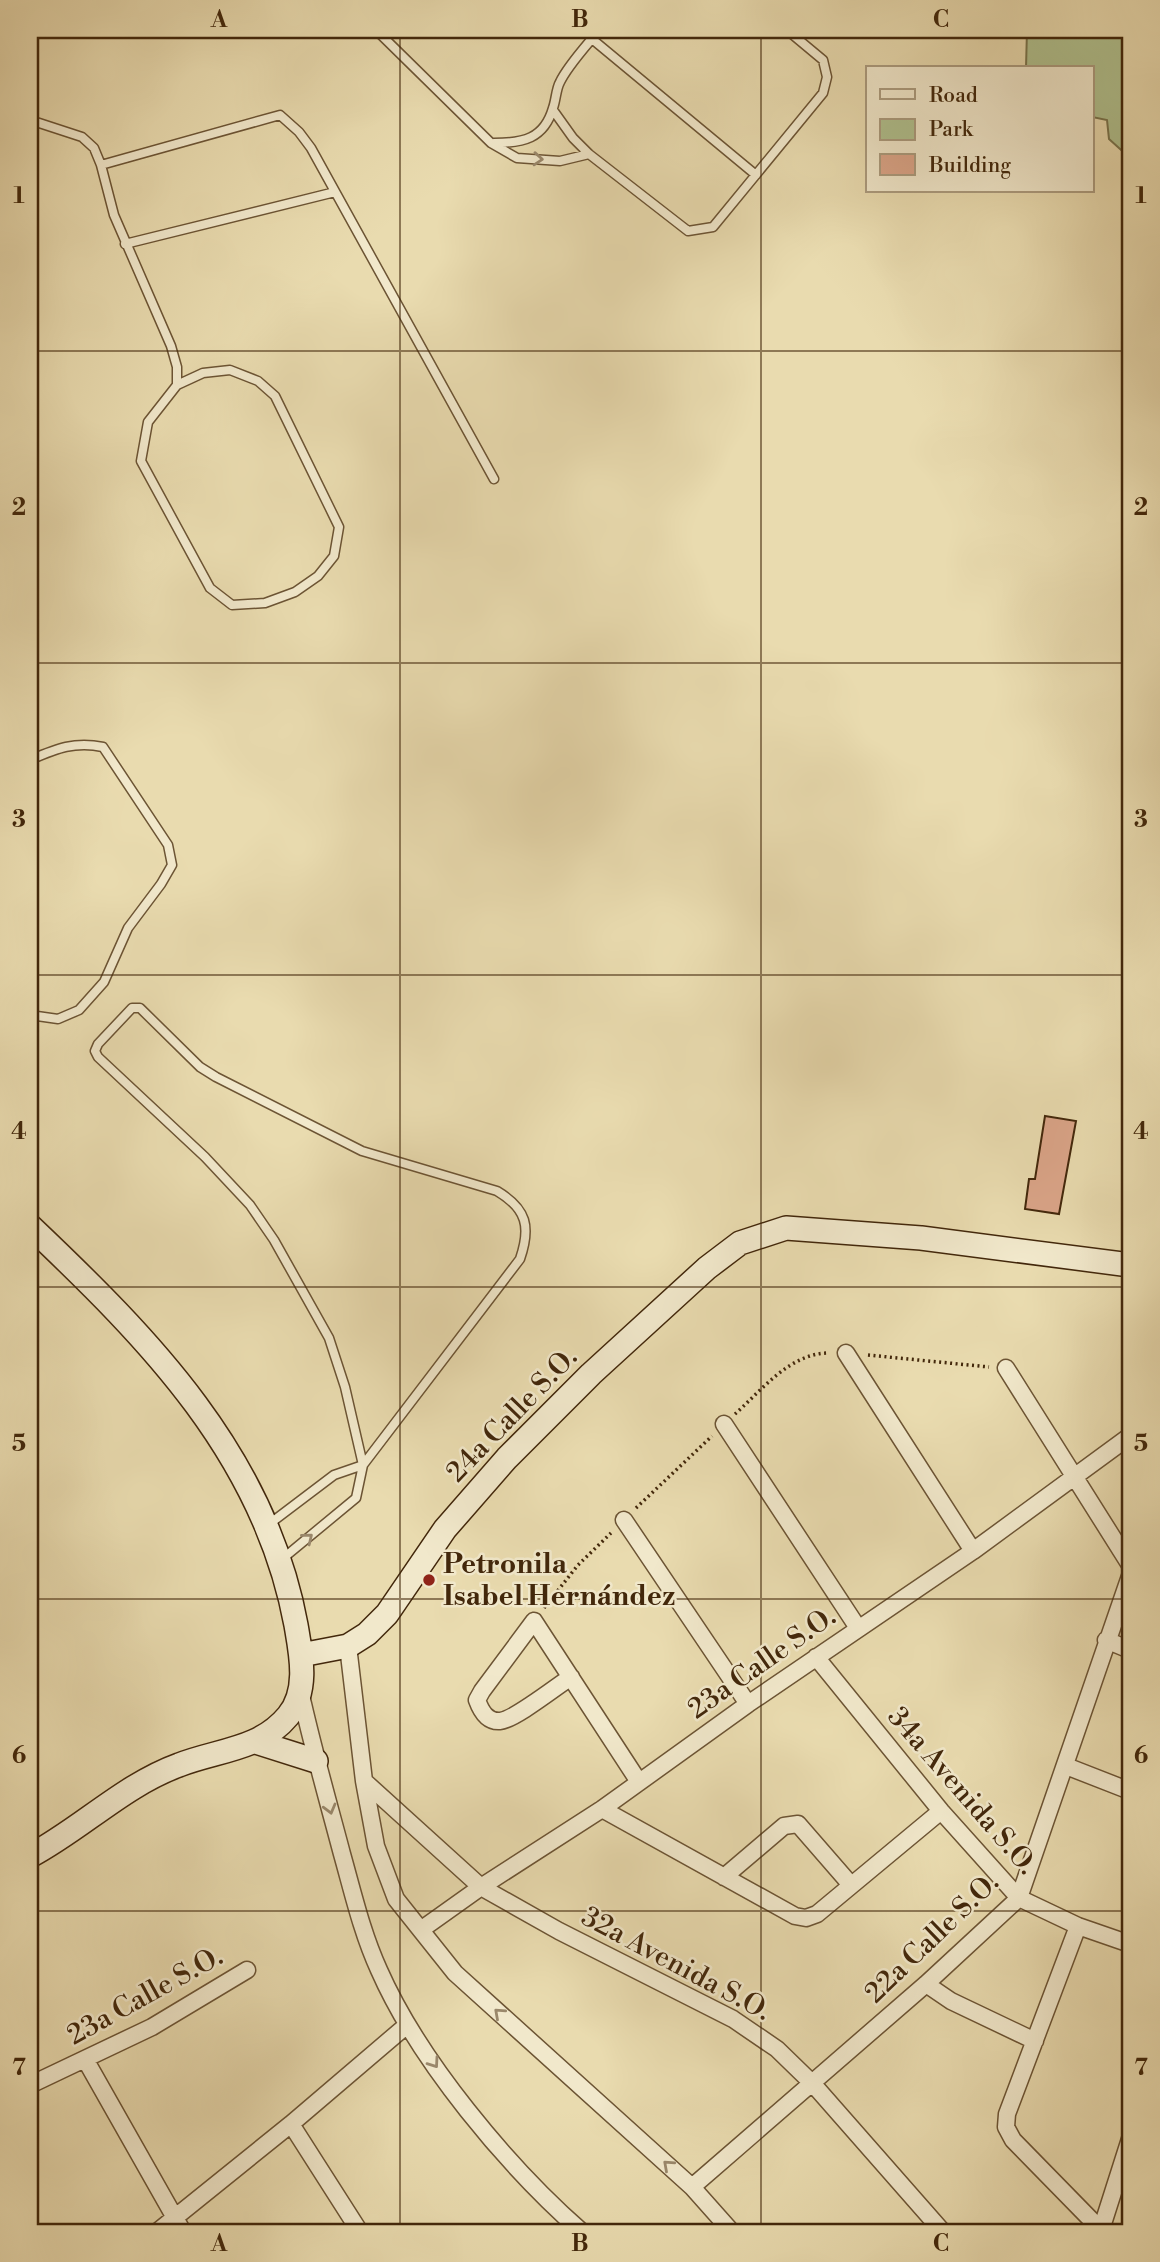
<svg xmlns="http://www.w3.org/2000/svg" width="1160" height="2262" viewBox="0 0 1160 2262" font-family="'Libre Bodoni',serif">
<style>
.green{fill:#b0c18f;stroke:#79744d;stroke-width:2}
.building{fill:#dba589;stroke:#42270b;stroke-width:2}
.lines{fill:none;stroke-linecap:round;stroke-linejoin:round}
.lane-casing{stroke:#6c5434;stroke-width:11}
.street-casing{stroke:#6c5434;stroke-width:19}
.secondary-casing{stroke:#42270b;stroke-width:26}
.path{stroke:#42270b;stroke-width:3.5;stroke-dasharray:2 3.5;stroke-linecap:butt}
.lane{stroke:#f1e8cb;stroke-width:8}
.street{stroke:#f1e8cb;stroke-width:16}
.secondary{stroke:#f1e8cb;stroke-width:23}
.oneway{stroke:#9a886b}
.grid{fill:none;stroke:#42270b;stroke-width:2;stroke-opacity:0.55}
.poi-dot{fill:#8f2418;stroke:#f1e8cb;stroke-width:2.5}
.labels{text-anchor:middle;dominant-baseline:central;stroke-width:5;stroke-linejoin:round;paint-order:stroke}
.street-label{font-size:28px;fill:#42270b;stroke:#f1e8cb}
.poi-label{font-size:28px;font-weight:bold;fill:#42270b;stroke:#f1e8cb;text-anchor:start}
.neatline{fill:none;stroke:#42270b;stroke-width:2.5}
.grid-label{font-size:23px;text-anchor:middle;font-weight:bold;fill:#42270b}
</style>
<rect width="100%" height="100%" fill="#e9dbaf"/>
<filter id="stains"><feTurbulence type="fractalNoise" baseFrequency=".00286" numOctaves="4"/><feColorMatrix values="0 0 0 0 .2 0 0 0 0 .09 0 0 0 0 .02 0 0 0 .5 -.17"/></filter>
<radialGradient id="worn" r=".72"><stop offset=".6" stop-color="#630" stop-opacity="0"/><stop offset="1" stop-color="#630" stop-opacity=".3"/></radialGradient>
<path class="green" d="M1027 30H1130V158L1109 139 1107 120 1092 117V68H1026Z"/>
<path class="building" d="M1045 1116 1076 1121 1059 1214 1025 1209 1029 1179H1035Z"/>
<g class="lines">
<defs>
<path id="lane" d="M376 30 491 143 517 158 560 161 589 154
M592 39 756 175
M553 110 573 138 589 154 688 231 713 227 823 93 827 77 823 60 787 30
M30 120 82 137 94 148 101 165 114 215 171 346 177 367V385
M494 143C523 143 544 139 553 108 556 100 556 89 560 82 568 65 588 44 599 30
M101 165 280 115 299 132 311 148 494 479
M125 244 335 192
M230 370 258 381 275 396 339 527 334 556 318 576 295 592 265 603 232 605 210 588 141 461 148 422 177 385 203 373Z
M30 760C56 749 74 741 103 747L168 845 172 865 161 884 128 928 104 982 79 1010 58 1019 30 1015
M268 1525 334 1475 363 1465 520 1259C531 1227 527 1209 497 1191L362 1151 216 1077 200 1067 140 1008H132L98 1044 95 1051 98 1057 205 1157 250 1205 274 1240 329 1338 345 1387 363 1465 356 1498 281 1560"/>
<path id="street" d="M846 1353 973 1551
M1006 1368 1130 1565
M724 1424 858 1628
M624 1520 748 1704
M1106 1640 1130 1650
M348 1646 364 1781 376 1846 396 1899 455 1973 692 2187 732 2232
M816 1657 941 1811 1019 1898 1078 1926 1130 1944
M571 1677C557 1686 514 1720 500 1721 487 1722 481 1711 477 1700L482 1691 534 1621 639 1782
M301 1695C313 1749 328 1801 342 1854 353 1893 362 1933 379 1970 419 2061 508 2167 582 2232
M1066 1766 1130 1791
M364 1781 481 1887 559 1931 733 2019 777 2049 813 2084 943 2232
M602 1809 795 1916 806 1918 817 1914 941 1811
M724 1877 784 1826 798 1824 851 1885
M1078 1926 1007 2114 1006 2127 1013 2140 1103 2232
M422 1929 481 1887 602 1809 748 1704 973 1551 1130 1436
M926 1984 951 2001 1035 2041
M85 2059 183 2232
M30 2085 152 2027 247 1970
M291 2124 360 2232
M692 2187 926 1984 1019 1898 1130 1576
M1101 2230 1130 2139
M157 2232 291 2124 407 2025"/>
<path id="secondary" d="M30 1226C149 1339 265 1456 296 1625 301 1654 309 1691 288 1716 260 1750 217 1750 179 1765 124 1785 81 1829 30 1856
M301 1655 348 1646 367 1634 387 1614 445 1529 507 1458 591 1374 707 1268 740 1243 786 1228 921 1238 1130 1265
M256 1742 316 1761"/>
</defs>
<use href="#lane" class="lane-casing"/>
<use href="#street" class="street-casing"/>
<use href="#secondary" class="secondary-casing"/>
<path class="path" d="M868 1355 989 1367
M735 1414C762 1390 790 1353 829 1353
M636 1508 712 1436
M544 1608 578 1565 611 1533"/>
<use href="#lane" class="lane"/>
<use href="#street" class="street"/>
<use href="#secondary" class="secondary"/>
</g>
<defs><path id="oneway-chevron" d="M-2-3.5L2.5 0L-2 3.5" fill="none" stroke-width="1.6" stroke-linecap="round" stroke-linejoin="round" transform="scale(1.75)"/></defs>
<g class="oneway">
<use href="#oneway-chevron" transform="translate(538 159) rotate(4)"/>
<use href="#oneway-chevron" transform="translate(308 1538) rotate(-39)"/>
<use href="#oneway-chevron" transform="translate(330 1809) rotate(75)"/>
<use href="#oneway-chevron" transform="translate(499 2013) rotate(-138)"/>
<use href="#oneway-chevron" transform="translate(434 2063) rotate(55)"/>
<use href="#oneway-chevron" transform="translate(668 2165) rotate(-138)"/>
</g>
<path class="grid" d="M400 30V2232M761 30V2232M30 351H1130M30 663H1130M30 975H1130M30 1287H1130M30 1599H1130M30 1911H1130"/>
<circle class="poi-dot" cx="429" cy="1580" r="7"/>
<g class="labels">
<g class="street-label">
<text transform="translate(512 1415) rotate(-46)">24a Calle S.O.</text>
<text transform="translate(762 1663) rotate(-35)">23a Calle S.O.</text>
<text transform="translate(962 1791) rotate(49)">34a Avenida S.O.</text>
<text transform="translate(932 1938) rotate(-44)">22a Calle S.O.</text>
<text transform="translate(676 1964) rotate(28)">32a Avenida S.O.</text>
<text transform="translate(145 1996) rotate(-29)">23a Calle S.O.</text>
</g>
<g class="poi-label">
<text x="443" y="1564">Petronila<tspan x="443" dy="32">Isabel Hernández</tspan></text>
</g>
</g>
<rect width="1160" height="2262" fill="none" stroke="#e9dbaf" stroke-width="77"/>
<rect x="866" y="66" width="228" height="126" fill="#f1e8cb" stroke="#ab9b7e" stroke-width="2"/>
<rect x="880" y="89" width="35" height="10" fill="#f1e8cb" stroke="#ab9b7e" stroke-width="2"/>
<text x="929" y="102" font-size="21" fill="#42270b">Road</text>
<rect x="880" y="119" width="35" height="21" fill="#b0c18f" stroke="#ab9b7e" stroke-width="2"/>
<text x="929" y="136" font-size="21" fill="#42270b">Park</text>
<rect x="880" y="154" width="35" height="21" fill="#dba589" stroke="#ab9b7e" stroke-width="2"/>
<text x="929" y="172" font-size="21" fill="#42270b">Building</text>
<rect x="38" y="38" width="1084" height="2186" class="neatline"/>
<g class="grid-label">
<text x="219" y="27">A</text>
<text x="580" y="27">B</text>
<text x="941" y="27">C</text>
<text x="19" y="203">1</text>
<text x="1141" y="203">1</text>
<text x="19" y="515">2</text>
<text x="1141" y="515">2</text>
<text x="19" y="827">3</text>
<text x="1141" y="827">3</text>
<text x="19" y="1139">4</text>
<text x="1141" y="1139">4</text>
<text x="19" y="1451">5</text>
<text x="1141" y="1451">5</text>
<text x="19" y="1763">6</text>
<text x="1141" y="1763">6</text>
<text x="19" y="2075">7</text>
<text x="1141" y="2075">7</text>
<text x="219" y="2251">A</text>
<text x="580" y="2251">B</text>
<text x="941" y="2251">C</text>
</g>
<rect width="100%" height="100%" filter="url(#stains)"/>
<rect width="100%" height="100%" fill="url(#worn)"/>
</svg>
